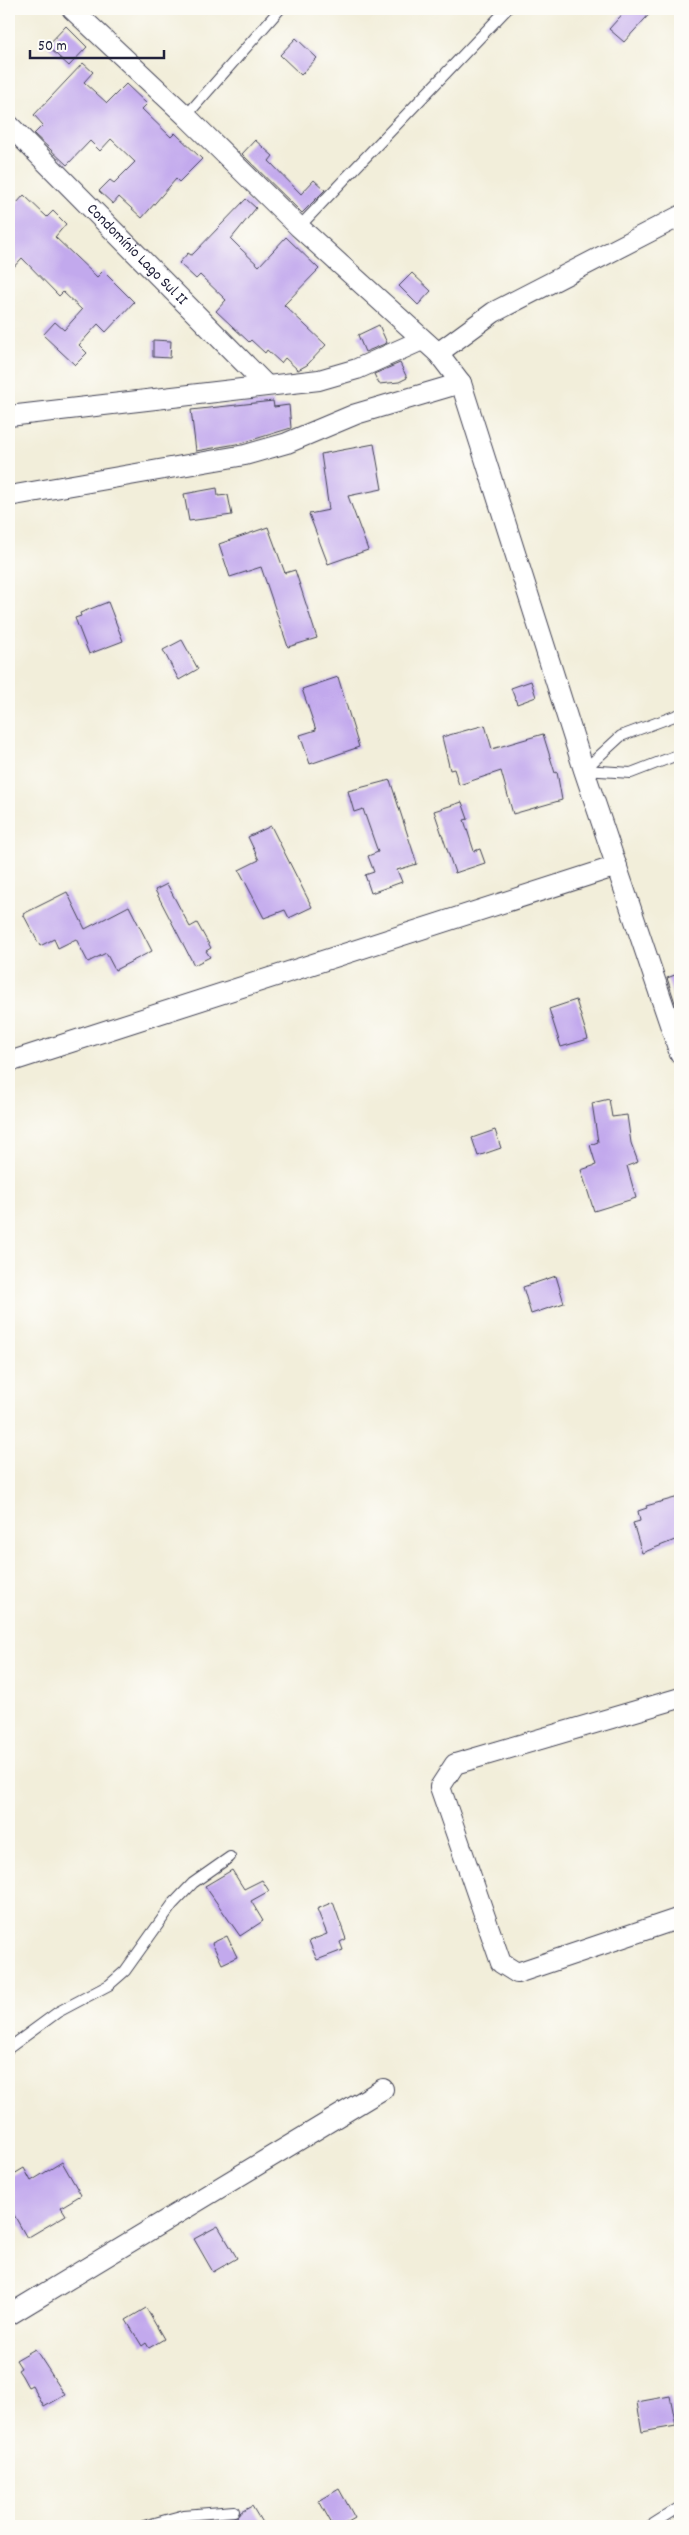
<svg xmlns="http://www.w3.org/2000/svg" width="689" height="2535" viewBox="0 0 689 2535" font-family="Dekko,sans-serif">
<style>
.building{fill:#c2a9ed}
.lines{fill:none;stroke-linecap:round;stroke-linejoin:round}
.lane-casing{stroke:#414153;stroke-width:12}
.street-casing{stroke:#414153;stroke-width:22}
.lane{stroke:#fff;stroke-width:10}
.street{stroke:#fff;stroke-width:20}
.labels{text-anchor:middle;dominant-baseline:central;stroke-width:5;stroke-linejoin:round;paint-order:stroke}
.street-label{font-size:16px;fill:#22223b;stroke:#fdfcf7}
</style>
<rect width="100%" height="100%" fill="#fdfcf7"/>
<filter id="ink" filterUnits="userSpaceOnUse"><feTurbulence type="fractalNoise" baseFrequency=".02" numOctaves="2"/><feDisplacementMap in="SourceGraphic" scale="10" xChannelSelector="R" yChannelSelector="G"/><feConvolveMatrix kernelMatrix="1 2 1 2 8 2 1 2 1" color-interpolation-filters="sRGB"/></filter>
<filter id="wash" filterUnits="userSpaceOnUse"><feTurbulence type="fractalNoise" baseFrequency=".0096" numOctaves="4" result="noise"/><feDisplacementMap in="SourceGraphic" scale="20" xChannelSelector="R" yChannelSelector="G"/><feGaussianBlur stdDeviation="1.12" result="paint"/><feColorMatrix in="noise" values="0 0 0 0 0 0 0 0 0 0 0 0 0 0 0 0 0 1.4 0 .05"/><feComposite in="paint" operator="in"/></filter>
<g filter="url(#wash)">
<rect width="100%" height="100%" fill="#f2eeda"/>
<g id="blocks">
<path class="building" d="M627 9H654L624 42 609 29Z
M66 26 87 47 69 66 47 46Z
M296 38 317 58 301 75 280 55Z
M83 63 93 72 84 82 107 103 126 84 147 104 142 109 171 137 175 133 202 159 179 182 176 179 142 218 119 197 113 204 99 191 110 180 114 183 135 162 111 139 100 151 90 141 67 165 34 134 43 125 34 115Z
M255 140 273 156 269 161 301 194 314 180 325 190 302 213 242 154Z
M24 195 47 217 53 211 66 224 55 237 97 277 103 271 134 302 106 332 98 324 79 345 87 353 75 365 43 335 55 322 64 330 82 310 63 292 59 296 22 258 9 272V212Z
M246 199 256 208 231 239 241 249 259 266 286 237 319 269 284 305 326 345 307 365 298 370 285 358 281 363 267 350 265 353 251 340 249 342 216 311 226 300 200 275 196 279 179 263 188 253 191 255 193 254Z
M412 273 431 291 418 305 399 286Z
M379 325 387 343 365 352 358 335Z
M153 340 171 341 170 358 153 357Z
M400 363 407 378 399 382 379 384 374 374Z
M273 401 274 407 289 405 291 428 242 443 196 451 191 410Z
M374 444 382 489 348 496 368 550 328 564 309 514 329 510 321 454Z
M217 488 218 496 228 495 232 515 189 521 184 494Z
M268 527 285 573 295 570 317 638 288 647 261 567 230 577 219 544Z
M108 602 123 641 89 654 75 618 81 616 80 613Z
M182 640 198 669 179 680 163 650Z
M338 677 359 747 310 764 300 735 316 730 302 689Z
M531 681 536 697 517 704 511 688Z
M485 725 492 749 543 734 555 773 557 772 562 800 513 814 501 771 459 785 454 769 450 770 442 737Z
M390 780 417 864 397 870 402 882 371 893 365 875 374 872 368 856 378 852 363 809 354 812 348 791Z
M462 802 468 819 464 820 474 851 480 849 485 863 455 873 434 811Z
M271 826 312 907 289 918 285 910 264 918 239 870 259 860 248 837Z
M167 884 190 927 197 923 211 948 206 951 210 957 194 965 155 890Z
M67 892 85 929 129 906 152 951 115 970 106 953 88 962 76 939 58 948 54 939 40 946 23 914Z
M680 973V1018L667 978Z
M576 1000 588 1039 561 1047 549 1009Z
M609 1099 612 1117 627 1115 631 1143 638 1162 627 1166 636 1198 594 1211 581 1170 596 1165 590 1145 598 1142 592 1103Z
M495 1130 501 1148 478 1156 472 1138Z
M556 1276 564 1303 531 1314 523 1287Z
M675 1498H680V1538L642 1553 633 1523 640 1521 638 1511 647 1508 646 1506Z
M232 1870 244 1889 262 1880 269 1891 251 1901 263 1921 240 1936 205 1886Z
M333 1902 346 1939 340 1942 343 1950 317 1960 309 1941 327 1934 317 1909Z
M227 1936 237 1957 222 1964 212 1943Z
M62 2162 81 2195 61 2207 66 2215 27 2238 9 2206V2177L24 2168 31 2181Z
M218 2226 237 2258 213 2272 194 2239Z
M146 2308 164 2339 149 2348 146 2343 142 2346 126 2320Z
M35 2349 65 2395 44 2407 32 2385 28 2387 22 2376 18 2370 21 2368 16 2360Z
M670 2396 676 2426 642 2432 637 2402Z
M339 2489 355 2518 341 2526H333L319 2501Z
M252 2506 264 2526H216L237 2517 241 2512Z"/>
</g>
</g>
<g filter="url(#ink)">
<use href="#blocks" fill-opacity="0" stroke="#414153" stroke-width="1"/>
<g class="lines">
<defs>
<path id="lane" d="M186 116 280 9
M299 227 507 9
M584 770 621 736 680 714
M584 770 631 773 680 754
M9 2048 58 2012 109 1985 125 1971 172 1905 193 1883 230 1857
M144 2526 184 2515 234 2511
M650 2526 680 2507"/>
<g id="street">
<path d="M72 9 186 116 299 227 438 353 461 383 584 770 680 1054"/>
<path id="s1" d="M9 125 266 385"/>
<path d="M438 353 494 312 680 216"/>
<path d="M9 416 319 380 357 369 422 340"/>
<path d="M9 496 245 455 287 443 356 414 461 383"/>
<path d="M9 1062 617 866"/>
<path d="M680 1698 455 1764 440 1787 501 1963 517 1973 680 1918"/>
<path d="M9 2315 383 2089"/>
</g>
</defs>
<use href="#lane" class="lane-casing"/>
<use href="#street" class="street-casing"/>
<use href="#lane" class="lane"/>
<use href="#street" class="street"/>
</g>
</g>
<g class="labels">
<g class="street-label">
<text stroke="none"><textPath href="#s1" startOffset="182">Condomínio Lago Sul II</textPath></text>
</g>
</g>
<rect width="689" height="2535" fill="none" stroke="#fdfcf7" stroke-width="30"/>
<path d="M30 50v8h134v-8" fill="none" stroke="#22223b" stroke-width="2.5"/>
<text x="38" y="50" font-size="15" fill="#22223b" stroke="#fdfcf7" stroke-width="4" paint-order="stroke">50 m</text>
</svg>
